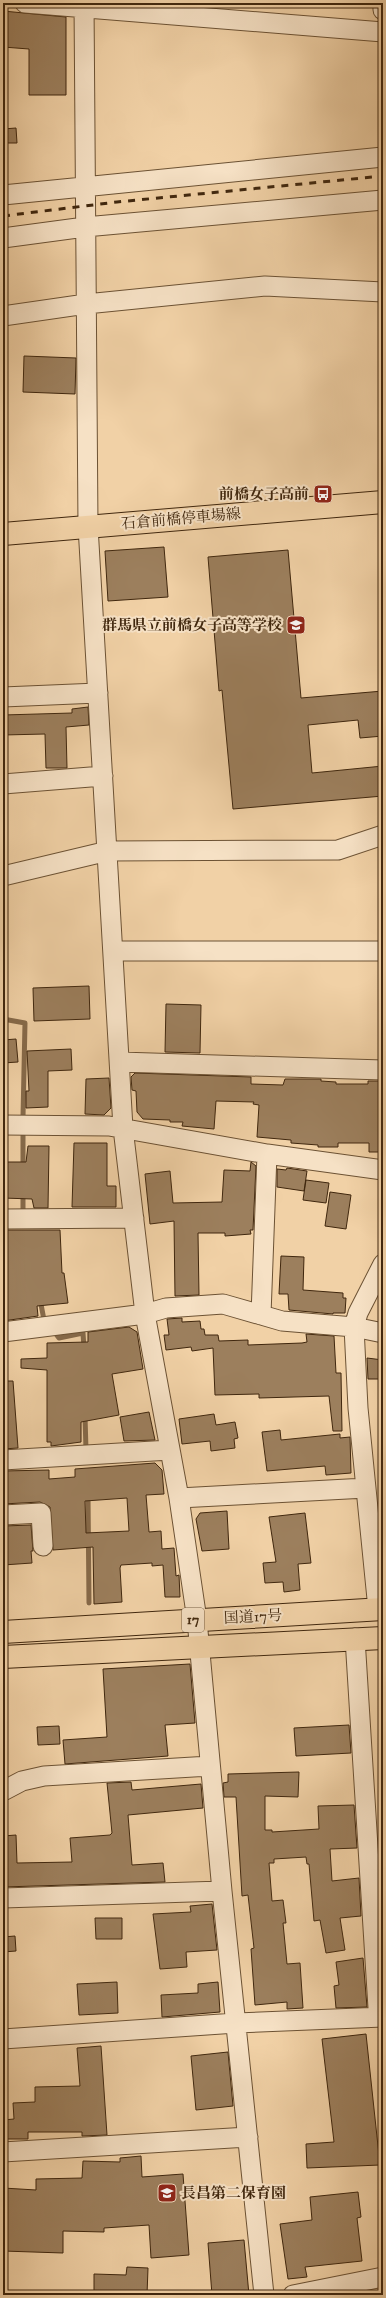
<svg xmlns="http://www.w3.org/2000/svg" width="386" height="2298" viewBox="0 0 386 2298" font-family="'IM FELL DW Pica','Noto Serif JP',serif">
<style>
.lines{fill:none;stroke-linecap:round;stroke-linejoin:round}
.stream{stroke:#866a4a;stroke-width:5}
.building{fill:#9c7f5d;stroke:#40270e;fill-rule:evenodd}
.minor-casing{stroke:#6c5234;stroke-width:21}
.major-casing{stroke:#40270e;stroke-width:24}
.highway-casing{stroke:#40270e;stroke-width:24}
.minor{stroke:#f6e1c5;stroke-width:19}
.major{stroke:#f1d1a6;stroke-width:22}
.highway{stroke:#f1d1a6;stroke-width:22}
.rail{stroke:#40270e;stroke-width:3;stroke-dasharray:7 7;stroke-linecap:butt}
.labels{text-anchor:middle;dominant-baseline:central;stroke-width:4;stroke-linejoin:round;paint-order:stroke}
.shield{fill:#f6e1c5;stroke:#775f45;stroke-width:1}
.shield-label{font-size:14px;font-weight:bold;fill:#40270e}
.poi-label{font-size:15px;font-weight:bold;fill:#40270e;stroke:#f6e1c5;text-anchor:end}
.street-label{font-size:15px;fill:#40270e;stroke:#f6e1c5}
</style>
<rect width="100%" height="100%" fill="#f1d1a6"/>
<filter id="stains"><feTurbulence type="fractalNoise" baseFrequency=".005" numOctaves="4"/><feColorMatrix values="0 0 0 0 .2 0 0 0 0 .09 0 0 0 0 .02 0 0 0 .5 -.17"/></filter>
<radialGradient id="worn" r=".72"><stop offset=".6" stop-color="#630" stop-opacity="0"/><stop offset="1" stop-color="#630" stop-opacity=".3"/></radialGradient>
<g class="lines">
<path class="stream" d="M3 1019 25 1023 23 1117
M23 1136V1167
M23 1193V1209
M40 1299 44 1320
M56 1334 59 1338 83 1333 84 1348
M85 1416 86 1450
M88 1495 89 1603"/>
</g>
<path class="building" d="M3 11 66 17V95H29V49L3 47Z
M16 128 17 143H3V129Z
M24 356 76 358 75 394 23 392Z
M164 547 168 597 108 601 105 551Z
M288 550 301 698 383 691V736L360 738 358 720 308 725 312 773 383 766V796L233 809 222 690 219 691 208 557Z
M88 707 89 725 66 727 67 768H46L45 734 3 735V715L72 713V709Z
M89 986 90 1019 34 1021 33 988Z
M166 1004 201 1005 200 1053 165 1052Z
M16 1039 18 1062 3 1063V1040Z
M71 1049 72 1070 48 1071V1107L26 1108V1091H29L27 1051Z
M135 1073 251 1077V1084L283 1085 285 1079H321V1081L336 1082V1084H368V1081H383V1152H369V1143H338V1147H318V1145L291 1143V1140L257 1137 259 1105 253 1104 254 1102 216 1101 214 1129 182 1126 183 1122H170V1120L143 1119 137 1112 136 1091 132 1090 131 1077Z
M109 1078 111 1108 104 1115 85 1114 86 1079Z
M74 1143H107V1186H116V1207H72Z
M28 1146H49L48 1208H34L32 1199 3 1198V1162H26Z
M251 1162 256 1166 253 1230H250L251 1234 225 1236V1233H198L199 1295 175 1296 174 1221 150 1224 145 1174 170 1171 173 1203 222 1202 224 1170 250 1171Z
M287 1168 307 1171 304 1191 277 1187V1169L286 1170Z
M306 1180 329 1183 326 1203 303 1200Z
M330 1192 351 1195 346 1229 325 1226Z
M3 1230H60L62 1273H64L68 1303 37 1306 38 1316 3 1321Z
M281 1256 304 1257 303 1290 343 1293V1298H346L345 1313H333V1314L289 1310 288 1294H279Z
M182 1318V1322L200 1321 201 1329H204L205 1335H218L219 1341 248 1340V1345L302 1343 307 1342 306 1334 334 1336 336 1373H341L342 1431H333L329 1396 259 1398V1394L215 1395 213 1348 192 1351 191 1347 166 1350 164 1335H169L167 1319Z
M129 1327 137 1332 143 1369 112 1374 119 1415 81 1422V1442L51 1446V1442H47V1370L21 1368V1359L47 1358V1343L88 1342V1332Z
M367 1358 383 1360V1379H368Z
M3 1381H13L18 1448 3 1449Z
M149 1412 155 1440 124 1441 120 1417Z
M214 1414 216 1425 235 1422 238 1438 234 1439 235 1448 211 1451 210 1441 182 1444 179 1419Z
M280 1430 281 1440 340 1434V1438L350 1437 351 1473 326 1475 325 1466 267 1471 262 1432Z
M155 1463 162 1470 164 1494 146 1495 149 1532 161 1531 162 1549 174 1548 176 1576 179 1575 180 1597H165L163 1565 152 1566V1563L121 1565 120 1568 122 1602 94 1604 93 1547 53 1550 50 1507 40 1502 3 1504V1471L49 1470V1479L75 1477V1469ZM127 1498 129 1531 86 1533 85 1501Z
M227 1511 229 1549 202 1551 196 1519 200 1513Z
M305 1513 311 1563 298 1564 300 1590 284 1592 283 1582 265 1583 263 1563 276 1562 269 1517Z
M31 1525 33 1551H31L32 1563 3 1565 4 1526Z
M190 1664 195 1723 165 1725 168 1756 65 1764 63 1740 107 1737 103 1669Z
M349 1725 351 1753 296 1756 294 1728Z
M59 1726 60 1744 38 1745 37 1727Z
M299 1772 298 1797 265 1796V1830H272V1832L319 1829 318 1806 354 1805 357 1848 330 1849 332 1881 359 1878 361 1916 340 1918 345 1950 326 1953 320 1920 314 1921 309 1864H307L306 1857 274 1859V1863H269L272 1901 283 1900 286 1923H283L287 1964 300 1963 303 2008 287 2009V2002L255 2005 251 1949 254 1948 248 1895 242 1896 236 1797H224L223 1783 228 1782V1774Z
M131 1782 132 1790 201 1784 203 1808 128 1815 132 1865 163 1863 165 1882 3 1887V1836L16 1835 17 1863 72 1862 70 1838 110 1835 112 1833 107 1783Z
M212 1904 217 1950 186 1952 187 1967 160 1969 153 1914 191 1912 190 1906Z
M95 1918H122V1939H96Z
M15 1936 16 1951 3 1952V1937Z
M363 1958 367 2007 336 2008 334 1986 339 1985 336 1962Z
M117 1982 118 2013 79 2015 77 1984Z
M218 1982 220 2012 162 2017 161 1995 198 1993V1984Z
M366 2034 380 2165 307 2168 306 2144 334 2142 322 2039Z
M101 2046 107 2135 82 2136V2132H28V2139H3V2120L14 2119 13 2103 35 2102V2087L80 2086 77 2048Z
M228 2052 233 2106 196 2110 191 2056Z
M141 2156 142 2177 183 2174 189 2255 151 2258 149 2225 104 2228V2232L63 2231V2253L3 2251V2188L36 2190V2179L82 2178 83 2161 120 2162V2158Z
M358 2192 361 2217 357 2218 362 2261 305 2267 307 2277 288 2279 280 2224 312 2220 310 2197Z
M244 2240 249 2295H212L208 2243Z
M127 2267 148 2268 147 2295H94V2274L126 2275Z"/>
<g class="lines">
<defs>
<path id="minor" d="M25 3 383 32
M84 3 88 526 123 1128 145 1314 179 1498 197 1620 222 1891 264 2295
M383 3V10
M3 195 383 157
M3 238 85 227 383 200
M3 316 86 304 265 286 383 292
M3 697 98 693
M3 784 103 776
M3 876 108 851 338 850 383 835
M114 951H383
M120 1062 383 1070
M3 1125 109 1126 267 1154 383 1170
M3 1219 134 1218
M261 1315 267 1154
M3 1332 145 1314 166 1308 223 1304 282 1321 354 1327 383 1333
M3 1460 170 1450
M179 1498 366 1488
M3 1515 41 1513 43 1546
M378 1609 358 1408 354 1327 358 1313 383 1264
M355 1638 378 2008 383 2014
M3 1791 22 1781 44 1776 210 1766
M3 1898 222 1891
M3 2039 236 2023 383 2017
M3 2152 248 2137
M293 2295 383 2277"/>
<path id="major" d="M3 534 383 502"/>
<path id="highway" d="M3 1632 383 1609
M3 1657 383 1638"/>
</defs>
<use href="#minor" class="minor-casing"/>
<use href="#major" class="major-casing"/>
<use href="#highway" class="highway-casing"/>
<use href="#minor" class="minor"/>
<use href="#major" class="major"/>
<use href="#highway" class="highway"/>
<path class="rail" d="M3 216 117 202 383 176"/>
</g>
<defs>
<symbol id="bus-square" viewBox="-11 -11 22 22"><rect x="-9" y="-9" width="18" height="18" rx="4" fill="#8f2418" stroke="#f6e1c5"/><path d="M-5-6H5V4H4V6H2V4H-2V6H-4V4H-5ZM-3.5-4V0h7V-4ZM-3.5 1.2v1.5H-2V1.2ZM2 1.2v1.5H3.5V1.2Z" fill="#fff"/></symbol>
<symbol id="school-square" viewBox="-11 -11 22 22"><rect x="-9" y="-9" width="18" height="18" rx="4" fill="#8f2418" stroke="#f6e1c5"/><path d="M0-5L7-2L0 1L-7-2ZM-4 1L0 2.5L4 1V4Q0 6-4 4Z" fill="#fff"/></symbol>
</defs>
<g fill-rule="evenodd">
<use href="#bus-square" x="312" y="483" width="22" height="22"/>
<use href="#school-square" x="285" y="614" width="22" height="22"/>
<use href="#school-square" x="156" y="2182" width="22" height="22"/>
</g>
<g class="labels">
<rect class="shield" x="182" y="1608" width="22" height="24" rx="3"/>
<g class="shield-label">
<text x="193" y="1620">17</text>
</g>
<g class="poi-label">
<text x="309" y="494">前橋女子高前</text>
<text x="282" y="625">群馬県立前橋女子高等学校</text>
<text x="181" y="2193" text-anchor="start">長昌第二保育園</text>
</g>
<g class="street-label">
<text transform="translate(181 519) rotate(-5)">石倉前橋停車場線</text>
<text transform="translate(253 1617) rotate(-3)">国道17号</text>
</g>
</g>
<rect width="386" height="2298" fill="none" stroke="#f1d1a6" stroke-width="16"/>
<rect x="4" y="4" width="378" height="2290" fill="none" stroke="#40270e" stroke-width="2"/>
<rect x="8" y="8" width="370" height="2282" fill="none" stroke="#40270e"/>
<rect width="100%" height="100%" filter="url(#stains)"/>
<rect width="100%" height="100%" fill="url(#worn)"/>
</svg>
